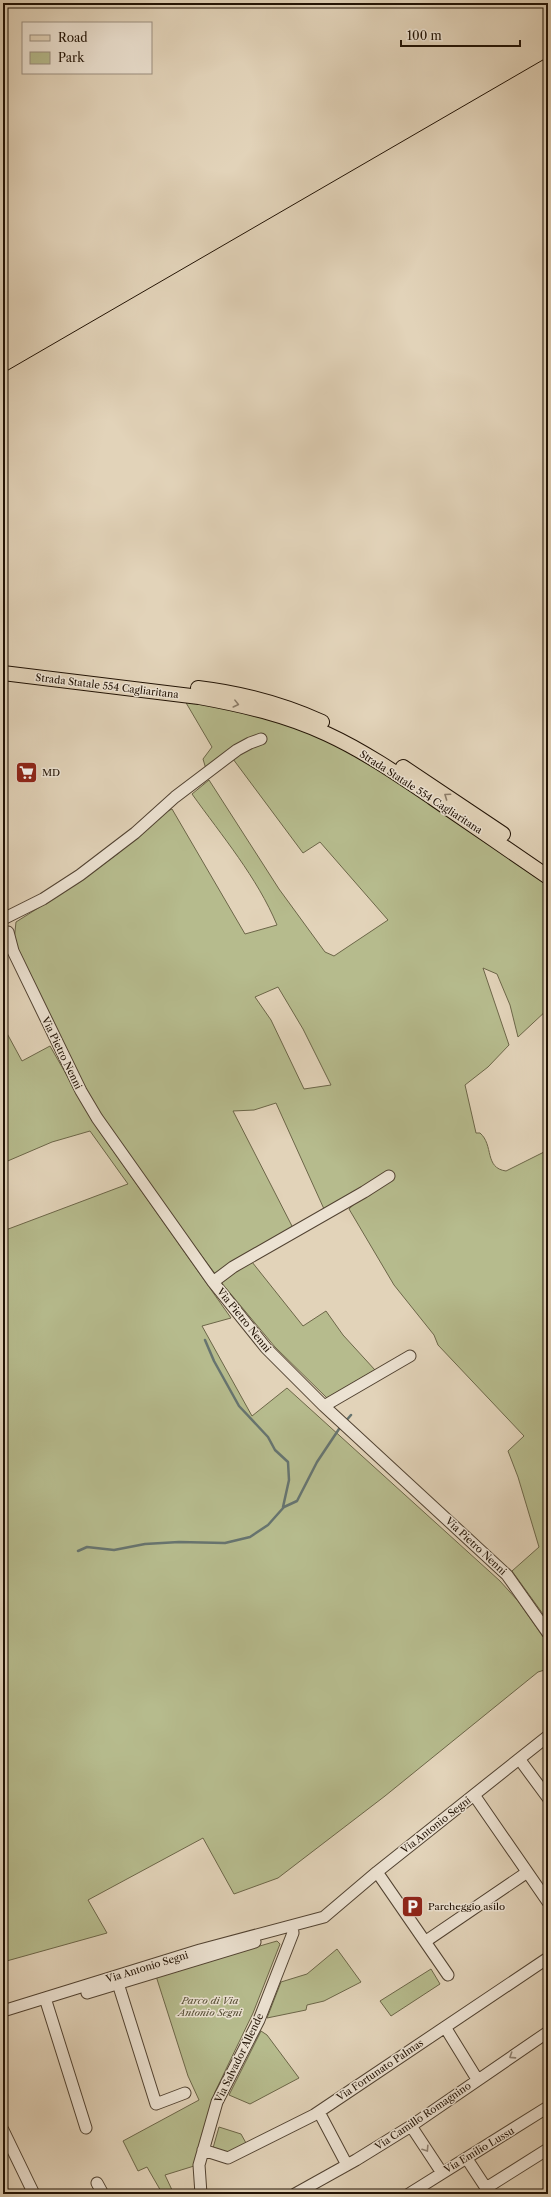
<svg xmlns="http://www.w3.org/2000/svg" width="551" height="2197" viewBox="0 0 551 2197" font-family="'Libre Caslon Text',serif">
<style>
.green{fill:#b6bb8d;stroke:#6c6648;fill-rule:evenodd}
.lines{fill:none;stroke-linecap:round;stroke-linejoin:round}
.stream{stroke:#67746f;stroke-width:2.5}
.minor-casing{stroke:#514231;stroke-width:13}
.major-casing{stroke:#211204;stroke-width:16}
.minor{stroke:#ece2d2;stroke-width:11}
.major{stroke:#e2d3b9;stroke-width:14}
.tram{stroke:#211204;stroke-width:1}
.oneway{stroke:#8b7c68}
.oneway2{stroke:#918475}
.labels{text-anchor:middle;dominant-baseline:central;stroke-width:3;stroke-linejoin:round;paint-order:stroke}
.street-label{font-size:10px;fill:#211204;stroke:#ece2d2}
.poi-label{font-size:10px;fill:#211204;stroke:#ece2d2;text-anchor:start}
.park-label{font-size:10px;font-style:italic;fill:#554d34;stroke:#ece2d2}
</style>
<rect width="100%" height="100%" fill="#e2d3b9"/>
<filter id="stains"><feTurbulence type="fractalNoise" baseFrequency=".005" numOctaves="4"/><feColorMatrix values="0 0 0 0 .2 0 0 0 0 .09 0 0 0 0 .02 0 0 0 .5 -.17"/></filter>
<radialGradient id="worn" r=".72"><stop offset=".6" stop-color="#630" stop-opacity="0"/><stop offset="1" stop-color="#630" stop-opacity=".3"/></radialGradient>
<path class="green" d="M185 701H194L284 722 359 756 548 882V1009L518 1037 510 1005 497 974 483 968 509 1045 488 1067 465 1085 476 1133H480C494 1145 484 1168 506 1171L548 1150V1621L512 1571 539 1547 518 1477 508 1451 524 1436 438 1345 434 1335 394 1285 349 1209 363 1196H369L390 1179 324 1209 276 1103 254 1110 233 1111 293 1228 216 1275 129 1158 91 1099 14 941 16 922 81 881 120 852 161 814 172 809 245 934 277 925C257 877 222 836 192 794L209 780 279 889 325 952 334 956 388 920 320 842 303 853 233 759 246 749 263 742 266 736 255 737 206 769 203 759 212 747ZM278 987 303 1029 331 1085 304 1089 271 1020 255 997Z
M3 1026 22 1061 50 1046 97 1128 231 1318 202 1326 252 1416 287 1388 500 1581 518 1601 548 1644V1669L538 1672 385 1796 278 1878 234 1894 203 1838 88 1900 107 1933 3 1962V1231L128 1184 90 1131 52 1142 3 1163Z
M252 1262 303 1326 326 1311 343 1335 375 1370 327 1398 275 1347 220 1281Z
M277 1941 280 1944 253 2013 215 2092 194 2166 165 2175 172 2190 162 2193 147 2167 138 2171 123 2141 199 2100 188 2076 156 1976Z
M337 1949 361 1982 324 2001 307 2005 306 2010 267 2018 281 1982 307 1974Z
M431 1969 440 1984 391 2016 380 2001Z
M261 2031 267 2035 299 2078 250 2104 229 2095Z
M219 2127 241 2134 246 2143 227 2153 213 2148Z"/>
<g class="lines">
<path class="stream" d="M205 1340 214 1361 239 1406 268 1437 275 1450 288 1462 289 1480 283 1507
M345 1422 351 1415
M78 1551 87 1547 114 1550 145 1544 179 1542 225 1543 250 1537 268 1525 284 1507 297 1501 317 1462 341 1426"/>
<defs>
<path id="minor" d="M3 919 43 899 80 875 135 833 175 797 237 750 250 743 261 739
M8 932 13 951 81 1091 97 1118 213 1282 266 1348 324 1406 507 1575 548 1633
M213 1282 233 1267 364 1192 389 1176
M324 1406 410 1356
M520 1760 548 1798
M474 1795 548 1902
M377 1872 448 1975
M426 1941 526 1873
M116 1977 156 2104 185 2093
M87 1993 255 1942
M45 1998 86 2128
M3 2011 200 1950 324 1917 377 1872 548 1736
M445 2027 477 2079
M319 2112 347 2165
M411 2126 442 2173
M3 2130 34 2194
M203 2150 228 2158 314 2115 548 1958
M467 2159 490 2194
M97 2183 103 2194
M486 2188 548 2149
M201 2194 199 2165 217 2102 259 2020 293 1933 292 1926
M295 2194 356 2160 411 2126 548 2032
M409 2194 548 2107"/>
<path id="major" d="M3 673 199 697C243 705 286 715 327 734 364 751 399 775 433 798 471 824 510 851 548 877
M198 688C240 693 282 704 322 722
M403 767 503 834"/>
</defs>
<use href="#minor" class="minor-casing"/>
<use href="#major" class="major-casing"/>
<use href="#minor" class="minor"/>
<use href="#major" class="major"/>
<path class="tram" d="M3 373 548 57"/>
</g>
<defs><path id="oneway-chevron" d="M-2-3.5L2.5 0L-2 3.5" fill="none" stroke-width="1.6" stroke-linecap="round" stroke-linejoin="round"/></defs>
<g class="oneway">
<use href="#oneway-chevron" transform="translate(236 704) rotate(14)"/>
<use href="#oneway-chevron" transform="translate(447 796) rotate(-145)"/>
</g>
<g class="oneway2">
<use href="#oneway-chevron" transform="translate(512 2056) rotate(147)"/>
<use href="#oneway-chevron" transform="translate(426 2149) rotate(57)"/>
</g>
<defs>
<symbol id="supermarket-square" viewBox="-11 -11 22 22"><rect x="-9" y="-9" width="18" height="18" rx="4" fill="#8f2418" stroke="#ece2d2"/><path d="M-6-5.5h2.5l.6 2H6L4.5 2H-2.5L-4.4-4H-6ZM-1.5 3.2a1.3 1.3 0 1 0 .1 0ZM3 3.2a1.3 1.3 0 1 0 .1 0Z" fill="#fff"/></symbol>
<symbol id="parking-square" viewBox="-11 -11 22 22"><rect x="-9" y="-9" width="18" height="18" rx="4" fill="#8f2418" stroke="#ece2d2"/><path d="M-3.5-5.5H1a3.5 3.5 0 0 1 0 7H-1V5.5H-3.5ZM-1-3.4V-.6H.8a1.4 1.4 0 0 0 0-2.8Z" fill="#fff"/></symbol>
</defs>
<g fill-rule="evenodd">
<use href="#supermarket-square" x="14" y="760" width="25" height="25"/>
<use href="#parking-square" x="400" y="1894" width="25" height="25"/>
</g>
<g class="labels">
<g class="street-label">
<text transform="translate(107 686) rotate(7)">Strada Statale 554 Cagliaritana</text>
<text transform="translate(421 792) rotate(33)">Strada Statale 554 Cagliaritana</text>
<text transform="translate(62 1053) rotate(64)">Via Pietro Nenni</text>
<text transform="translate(244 1320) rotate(51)">Via Pietro Nenni</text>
<text transform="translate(476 1546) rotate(43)">Via Pietro Nenni</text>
<text transform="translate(436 1825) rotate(-38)">Via Antonio Segni</text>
<text transform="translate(147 1967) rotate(-17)">Via Antonio Segni</text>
<text transform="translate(239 2058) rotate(-64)">Via Salvador Allende</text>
<text transform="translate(380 2070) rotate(-34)">Via Fortunato Palmas</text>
<text transform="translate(423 2116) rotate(-34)">Via Camillo Romagnino</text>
<text transform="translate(479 2150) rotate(-31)">Via Emilio Lussu</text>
</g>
<g class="poi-label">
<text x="42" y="772">MD</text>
<text x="428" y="1906">Parcheggio asilo</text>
</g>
<g class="park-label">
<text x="210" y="2000">Parco di Via<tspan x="210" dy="12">Antonio Segni</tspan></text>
</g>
</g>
<rect width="551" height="2197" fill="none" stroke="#e2d3b9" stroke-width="16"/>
<rect x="4" y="4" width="543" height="2189" fill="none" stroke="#211204" stroke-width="2"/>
<rect x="8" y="8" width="535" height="2181" fill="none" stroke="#211204"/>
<rect x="22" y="22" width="130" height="52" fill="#ece2d2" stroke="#9b8f80"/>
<rect x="30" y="35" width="20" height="6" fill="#e2d3b9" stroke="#9b8f80"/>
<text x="58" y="42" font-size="12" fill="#211204">Road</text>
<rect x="30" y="52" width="20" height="12" fill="#b6bb8d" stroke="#9b8f80"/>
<text x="58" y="62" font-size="12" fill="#211204">Park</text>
<path d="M401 40v6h119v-6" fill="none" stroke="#211204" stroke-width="2"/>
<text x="407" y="40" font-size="12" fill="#211204" stroke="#ece2d2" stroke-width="3" paint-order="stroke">100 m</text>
<rect width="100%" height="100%" filter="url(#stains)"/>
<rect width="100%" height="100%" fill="url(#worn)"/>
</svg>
